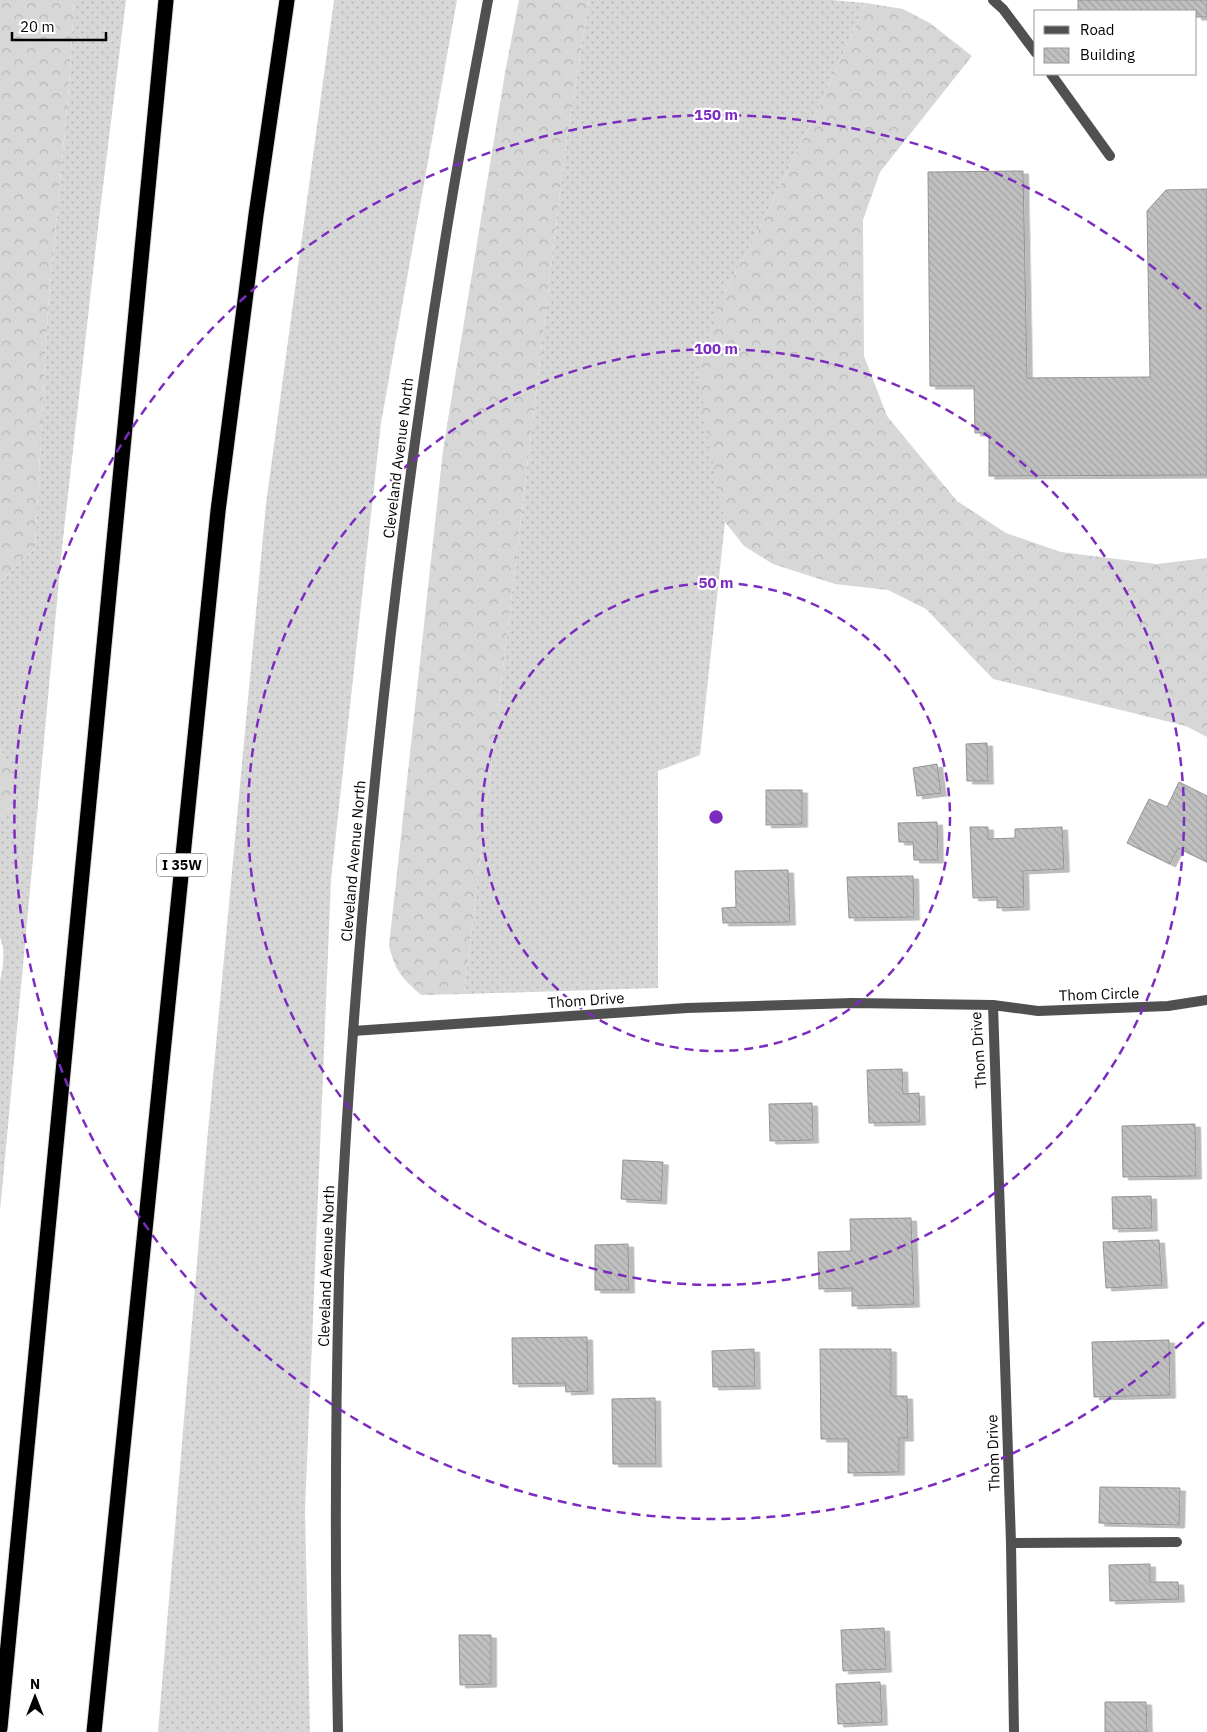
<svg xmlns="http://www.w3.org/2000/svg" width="1207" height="1732" viewBox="0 0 1207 1732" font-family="'IBM Plex Sans',sans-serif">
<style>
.grass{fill:url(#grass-dots)}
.forest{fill:url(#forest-crowns)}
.building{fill:url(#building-back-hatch);stroke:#949494;filter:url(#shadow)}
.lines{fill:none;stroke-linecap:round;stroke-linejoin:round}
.motorway-casing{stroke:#dbdbdb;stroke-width:17}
.service{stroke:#505050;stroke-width:10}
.minor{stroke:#505050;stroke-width:10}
.tertiary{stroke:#505050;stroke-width:10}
.motorway{stroke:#000;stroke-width:15}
.ring{fill:none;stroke:#7b2cbf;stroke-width:2.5;stroke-dasharray:9 6}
.labels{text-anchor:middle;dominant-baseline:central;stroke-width:4.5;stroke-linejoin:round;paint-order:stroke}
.shield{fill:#fff;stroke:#4c4c4c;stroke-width:1}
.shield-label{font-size:14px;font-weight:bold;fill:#000}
.street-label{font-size:15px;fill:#000;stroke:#fff}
.centre{fill:#7b2cbf;stroke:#fff;stroke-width:2.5}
.ring-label{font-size:15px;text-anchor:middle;font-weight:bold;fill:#7b2cbf;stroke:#fff;stroke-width:4.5;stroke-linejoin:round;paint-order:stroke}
</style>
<defs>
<pattern id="grass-dots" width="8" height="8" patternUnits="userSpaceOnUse" patternTransform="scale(1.25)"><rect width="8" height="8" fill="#d7d7d7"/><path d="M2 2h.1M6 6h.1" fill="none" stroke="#b7b7b7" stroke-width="1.8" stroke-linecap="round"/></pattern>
<pattern id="forest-crowns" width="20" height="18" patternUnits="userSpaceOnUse" patternTransform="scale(1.25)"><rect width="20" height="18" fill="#d7d7d7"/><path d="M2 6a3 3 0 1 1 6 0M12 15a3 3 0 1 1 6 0" fill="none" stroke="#b7b7b7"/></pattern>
<pattern id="building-back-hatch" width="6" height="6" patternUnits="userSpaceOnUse" patternTransform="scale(1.25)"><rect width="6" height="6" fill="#c0c0c0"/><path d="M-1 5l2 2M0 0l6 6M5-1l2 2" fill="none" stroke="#a3a3a3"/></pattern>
<filter id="shadow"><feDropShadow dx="5.5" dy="3" stdDeviation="0" flood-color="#0004"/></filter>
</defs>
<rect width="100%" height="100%" fill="#fff"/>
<path class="grass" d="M74 0H126L99 219 62 548 0 1211V981C3 968 6 950 0 938V815L10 808 3 754 0 751V582L35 548 48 307 69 88Z
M334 0H457L381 423 331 880 305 1511 310 1732H158L207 1142 266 504Z
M589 0H832L866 3 818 109 753 241 723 295 719 490 725 522 700 755 658 771V988L464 994 566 143Z"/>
<path class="forest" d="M0 0H74L69 88 48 307 35 548 0 582Z
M519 0H589L566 143 464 994 421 995C401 977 396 972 389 946L443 450 505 73Z
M866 3 903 9 930 23 972 56 880 172 863 220 864 356 887 416 957 501 1006 533 1061 552 1157 564 1207 558V737L1186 726 993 679 926 609 888 590 835 584 773 564 744 546 725 522 704 421 700 366 723 295 753 241 818 109Z
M0 751C14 767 15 788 10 808L0 815Z"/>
<path class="building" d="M1078 0H1207V17H1196V11H1078Z
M1023 171 1027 378 1150 377 1147 211 1166 190 1207 189V475L989 476V433H975L974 386H930L928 172Z
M987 743 988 781H967L966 744Z
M937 764 941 793 917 796 913 768Z
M1179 782 1207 796V862L1178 848 1170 864 1127 843 1149 799 1167 807Z
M766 790H802V824L766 825Z
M937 822 938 860H914L913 842H899L898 823Z
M970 827H988V839L1015 838V829L1062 827 1064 869 1023 871 1024 907 997 908V897L973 898Z
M788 870 790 922 723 923 722 908 736 907 735 871Z
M913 876 914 917 849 918 847 877Z
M902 1069 903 1094 919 1093 920 1122 869 1123 867 1070Z
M812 1103 813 1140 770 1141 769 1104Z
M1195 1124 1196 1176 1123 1177 1122 1126Z
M623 1160 663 1162 661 1201 621 1199Z
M1151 1196 1152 1228 1113 1229 1112 1197Z
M911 1218 914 1304 852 1306V1288L819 1289 818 1252 851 1251 850 1219Z
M1159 1240 1162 1285 1106 1288 1103 1242Z
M628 1244 629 1290H595V1245Z
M587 1337 588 1391 566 1392 565 1383 513 1384 512 1338Z
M1169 1340 1170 1395 1094 1397 1092 1342Z
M754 1349 755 1386 713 1387 712 1351Z
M820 1349H891V1396H907L908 1438H899V1472L848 1473V1439H821Z
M655 1398 656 1464H613L612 1399Z
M1100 1487 1180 1488 1179 1525 1099 1523Z
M1150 1564V1582H1178L1179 1599 1110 1601 1109 1565Z
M884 1628 886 1669 843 1671 841 1630Z
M459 1635H491V1684L460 1685Z
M880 1682 882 1722 838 1724 836 1684Z
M1105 1702H1146L1147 1732H1105Z"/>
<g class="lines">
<defs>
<path id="motorway" d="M0 1728 166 0
M94 1732 218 511 256 215 287 0"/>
</defs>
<use href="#motorway" class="motorway-casing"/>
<path class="service" d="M993 0 1003 9 1036 53
M1051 74 1110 156
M1011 1543 1177 1542"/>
<path class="minor" d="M993 1005 1011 1543 1014 1732
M353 1031 687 1008 852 1003 993 1005 1038 1011 1168 1006 1207 1000"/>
<path class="tertiary" d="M338 1732C335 1580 335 1428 339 1277 343 1157 352 1038 362 919 383 678 412 437 452 198 463 132 476 66 488 0"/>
<use href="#motorway" class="motorway"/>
</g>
<g class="ring">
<circle cx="716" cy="817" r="234"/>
<circle cx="716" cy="817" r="468"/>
<path d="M1204 1322A702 702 0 1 1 1204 312"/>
</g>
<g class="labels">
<rect class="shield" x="157" y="853.5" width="50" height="23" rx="4"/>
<g class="shield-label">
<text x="182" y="865">I 35W</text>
</g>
<g class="street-label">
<text transform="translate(398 458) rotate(-83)">Cleveland Avenue North</text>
<text transform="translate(353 861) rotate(-85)">Cleveland Avenue North</text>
<text transform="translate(1099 994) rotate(-2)">Thom Circle</text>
<text transform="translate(586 1000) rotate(-4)">Thom Drive</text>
<text transform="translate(978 1050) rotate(-94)">Thom Drive</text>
<text transform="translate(326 1266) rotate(-88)">Cleveland Avenue North</text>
<text transform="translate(993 1453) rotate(-92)">Thom Drive</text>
</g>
</g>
<circle cx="716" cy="817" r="8" class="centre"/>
<g class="ring-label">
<text x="716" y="120">150 m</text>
<text x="716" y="354">100 m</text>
<text x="716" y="588">50 m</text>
</g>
<rect x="1034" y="10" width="162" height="65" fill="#ffffff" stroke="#999999"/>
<rect x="1044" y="26" width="25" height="8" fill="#505050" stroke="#999999"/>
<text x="1080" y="35" font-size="15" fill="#000000">Road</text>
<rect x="1044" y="48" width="25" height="15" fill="url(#building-back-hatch)" stroke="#999999"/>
<text x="1080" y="60" font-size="15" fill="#000000">Building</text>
<g transform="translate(35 1697)" stroke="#ffffff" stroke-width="4" paint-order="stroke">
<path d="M0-4L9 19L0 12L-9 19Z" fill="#000000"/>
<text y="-8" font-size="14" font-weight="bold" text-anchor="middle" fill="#000000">N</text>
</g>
<path d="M12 32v8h94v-8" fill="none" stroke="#000000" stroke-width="2.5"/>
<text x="20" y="32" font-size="15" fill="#000000" stroke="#ffffff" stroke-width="4" paint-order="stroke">20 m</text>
</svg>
